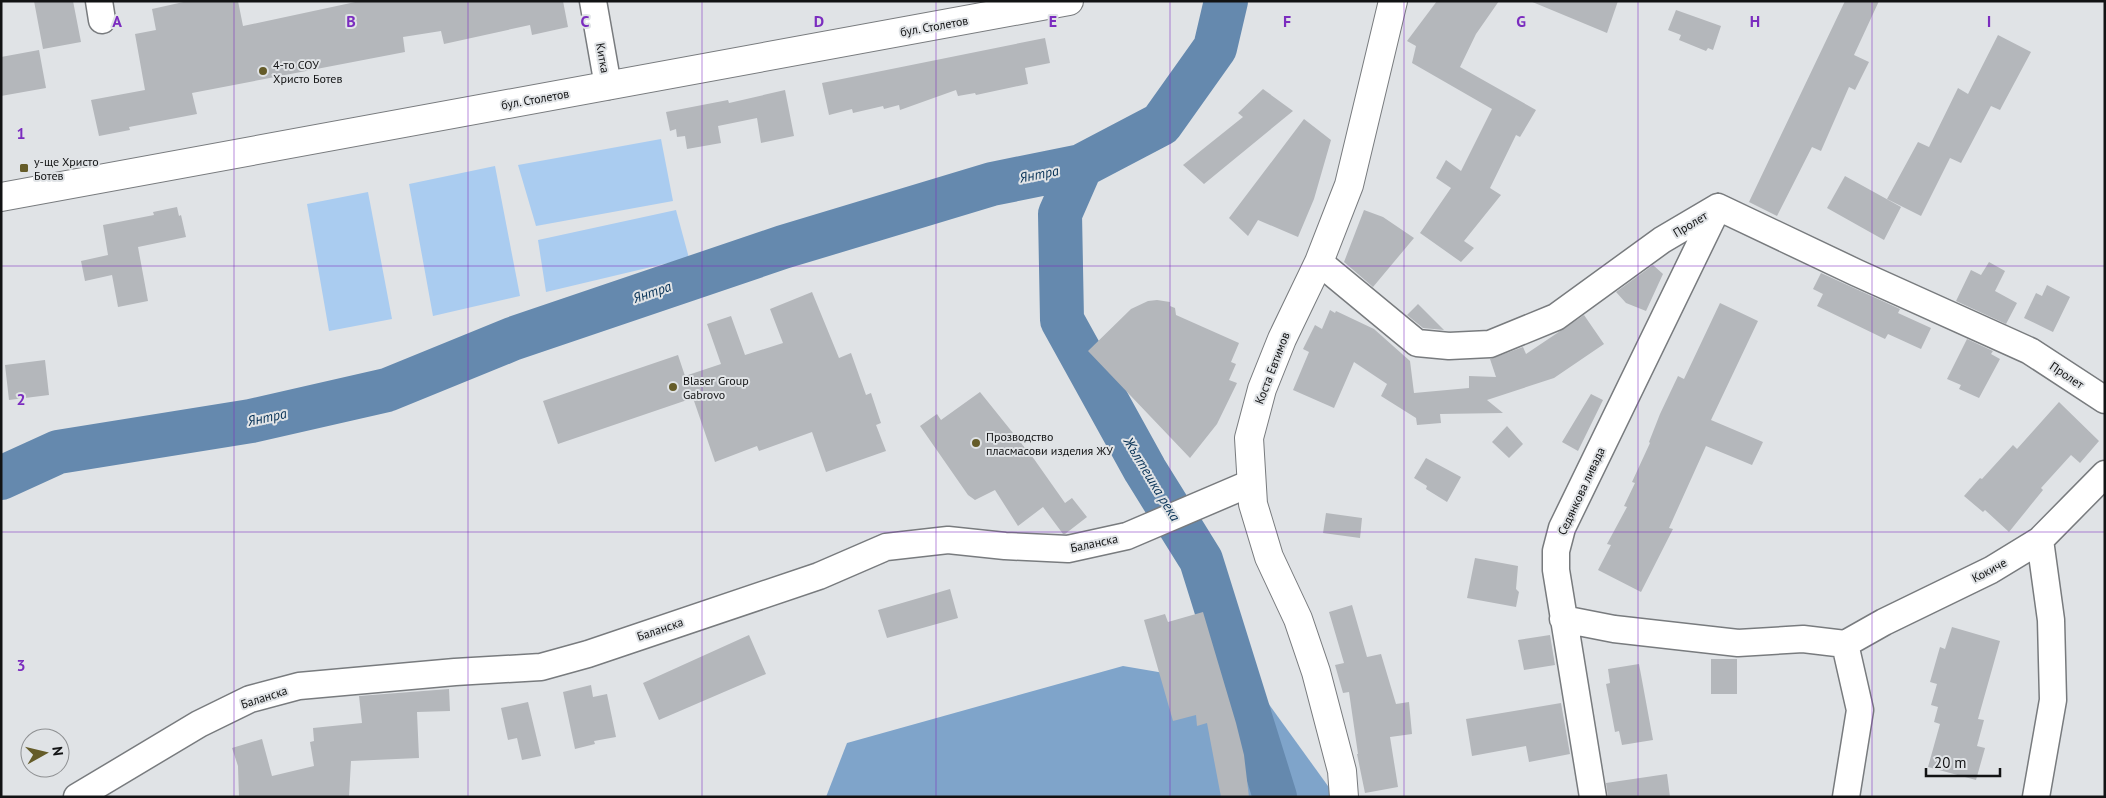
<svg xmlns="http://www.w3.org/2000/svg" width="2106" height="798" viewBox="0 0 2106 798" font-family="'PT Sans',sans-serif">
<style>
.green{fill:#aaccf0}
.forest{fill:#7fa4ca}
.lines{fill:none;stroke-linecap:round;stroke-linejoin:round}
.river{stroke:#6589ae;stroke-width:44}
.building{fill:#b4b7bb}
.minor-casing{stroke:#787b7e;stroke-width:29}
.major-casing{stroke:#787b7e;stroke-width:30}
.minor{stroke:#fff;stroke-width:26}
.major{stroke:#fff;stroke-width:28}
.grid{fill:none;stroke:#7b2cbf;stroke-width:1;stroke-opacity:0.55}
.poi-dot{fill:#655c29;stroke:#e0e3e6;stroke-width:2}
.labels{text-anchor:middle;dominant-baseline:central;stroke-width:4;stroke-linejoin:round;paint-order:stroke}
.street-label{font-size:12px;fill:#121314;stroke:#e0e3e6}
.poi-label{font-size:12px;fill:#121314;stroke:#e0e3e6;text-anchor:start}
.water-label{font-size:14px;font-style:italic;fill:#053055;stroke:#e0e3e6}
.grid-label{font-size:16px;text-anchor:middle;font-weight:bold;fill:#7b2cbf;stroke:#e0e3e6;stroke-width:4;stroke-linejoin:round;paint-order:stroke}
</style>
<rect width="100%" height="100%" fill="#e0e3e6"/>
<path class="green" d="M661 139 673 201 536 226 518 165Z
M495 166 520 296 433 316 409 184Z
M368 192 392 319 329 331 307 204Z
M676 210 689 258 546 292 538 240Z"/>
<path class="forest" d="M1123 666 1258 689 1333 793V797H826L847 743Z"/>
<g class="lines">
<path class="river" d="M1081 166 1060 214 1062 320 1145 470 1201 560 1275 797
M1 478 58 452 251 421 387 390 512 339 783 247 992 184 1081 166 1161 124 1215 48 1226 1"/>
</g>
<path class="building" d="M34 1H73L81 42 43 49Z
M188 1H238L243 26 360 1H563L568 27 532 35 530 25 444 44 441 31 403 37 405 52 192 93 197 114 129 127 130 130 99 136 91 100 145 90 135 34 156 30 152 9Z
M1437 1H1499L1476 34 1460 67 1536 110 1520 137 1516 135 1490 188 1501 195 1464 241 1474 248 1461 262 1420 233 1451 188 1436 178 1446 160 1461 171 1492 109 1412 63 1416 46 1407 41Z
M1530 1H1618L1607 33Z
M1845 1H1879L1854 55 1869 62 1855 90 1849 87 1821 151 1812 147 1777 216 1749 202Z
M1676 10 1721 26 1713 50 1708 48 1706 51 1679 40 1681 35 1668 30Z
M1998 35 2031 52 2000 110 1991 106 1961 163 1950 158 1921 216 1887 199 1918 142 1929 147 1958 88 1968 94Z
M1045 38 1050 63 1025 68 1028 84 976 95 975 93 958 96 956 90 900 110 899 105 884 109 883 106 853 113 852 109 829 115 822 83Z
M39 50 46 88 1 96V57Z
M1263 89 1293 111 1204 184 1183 165 1243 117 1238 113Z
M785 90 794 136 761 143 757 118 718 126 721 143 687 149 685 136 677 137 676 129 670 131 666 112 728 100 729 103Z
M1304 119 1331 140 1314 199 1298 237 1258 220 1248 236 1229 218Z
M1845 176 1901 207 1884 240 1827 208Z
M177 207 179 216 181 215 186 237 138 247 148 301 118 307 112 275 85 281 81 261 108 255 103 225 154 215 153 212Z
M1364 210 1383 217 1414 238 1373 287 1344 262Z
M1989 262 2005 271 1995 291 2017 303 2006 324 1956 301 1971 270 1981 275Z
M1653 265 1663 274 1646 311 1626 303 1616 292Z
M1821 273 1900 309 1898 313 1931 328 1921 349 1888 334 1885 339 1817 306 1823 294 1813 289Z
M2047 285 2070 297 2053 332 2024 318 2036 293 2042 296Z
M812 292 839 358 851 353 866 395 871 393 881 423 876 425 886 451 826 472 812 432 759 451 757 446 715 462 693 398 558 444 543 401 678 355 685 376 721 364 707 324 731 316 745 355 783 343 770 309Z
M1157 300 1170 302V306L1175 308 1176 315 1239 343 1231 362 1236 364 1229 380 1237 383 1217 424 1190 458 1088 351 1131 309 1148 301Z
M1720 303 1758 321 1711 420 1763 442 1752 465 1706 446 1669 528 1673 529 1641 592 1598 570 1611 545 1607 544 1627 507 1624 506 1635 483 1632 482 1650 443 1649 442 1660 414 1678 376 1684 379Z
M1418 304 1444 330 1423 328 1407 315Z
M1330 310 1335 313 1336 311 1374 329 1410 361 1414 393 1469 388V376L1496 377 1490 359 1523 347 1526 354 1584 315 1604 344 1554 378 1487 400 1503 413 1440 414 1441 423 1417 425 1416 418 1381 396 1387 384 1354 362 1334 408 1293 390 1309 352 1303 349 1315 325 1322 329Z
M1967 339 1993 351 1991 354 2000 359 1979 398 1959 389 1961 385 1947 379Z
M45 360 49 395 9 400 5 365Z
M980 392 1034 459 1065 503 1072 498 1087 517 1065 534H1063L1043 507 1018 526 995 490 975 500 968 495 920 426 937 414 941 420Z
M1591 394 1603 400 1578 451 1562 442Z
M2059 402 2099 441 2080 463 2071 455 2041 488 2043 490 2009 532 1985 510 1983 512 1964 496 1980 478 1982 479 2013 445 2017 449Z
M1507 426 1523 444 1509 458 1492 442Z
M1426 458 1461 477 1447 502 1426 489 1427 486 1414 478Z
M1326 513 1362 518 1360 538 1323 533Z
M1475 558 1518 566 1516 589 1519 592 1516 607 1467 598Z
M950 589 958 618 887 638 878 610Z
M1352 605 1367 657 1381 654 1396 704 1409 702 1412 734 1390 737 1398 787 1365 793 1357 754H1358L1349 692 1343 693 1335 665 1344 663 1329 612Z
M1203 612 1236 723 1244 755 1249 797H1221L1207 723 1197 726 1196 715 1173 721 1144 620 1165 614 1168 622Z
M1952 627 2000 641 1978 719 1984 720 1977 746 1985 748 1976 780 1928 767 1940 724 1934 722 1938 707 1931 705 1937 684 1930 682 1940 647 1945 649Z
M749 635 766 674 659 720 643 683Z
M1550 635 1555 665 1524 670 1518 640Z
M1711 659H1737V694H1711Z
M1639 664 1653 740 1622 745 1619 731 1615 732 1606 684 1610 683 1608 669Z
M591 685 593 697 607 694 616 737 594 741 595 744 575 749 563 692Z
M449 689 450 711 417 712 419 758 351 761 349 797H239L238 766 232 748 262 739 272 776 314 766 310 742 314 741 313 728 362 723 359 696Z
M528 702 541 756 522 760 517 738 508 740 501 708Z
M1561 703 1570 754 1529 762 1526 746 1472 756 1466 719Z
M1667 774 1670 797H1608L1606 783Z"/>
<g class="lines">
<defs>
<path id="minor" d="M99 1 102 20
M593 1 608 86
M1718 207 1857 273 2030 351 2105 400
M1319 262 1417 343 1449 346 1490 344 1556 317 1662 240 1718 207
M1563 619 1614 629 1738 643 1803 639 1845 644
M1845 644 1884 622 1991 570 2040 540 2105 474
M1845 644 1860 710 1846 797
M77 797 199 724 250 699 299 686 455 672 541 667 588 654 819 576 886 547 948 540 1005 546 1068 549 1127 536 1251 483
M1593 797 1556 570V551L1562 528 1718 207
M2036 797 2053 700 2051 620 2040 540"/>
<path id="major" d="M1 197 1069 1
M1344 797 1342 771 1316 672 1298 619 1269 557 1253 504 1249 438 1262 389 1282 339 1319 262 1349 185 1393 1"/>
</defs>
<use href="#minor" class="minor-casing"/>
<use href="#major" class="major-casing"/>
<use href="#minor" class="minor"/>
<use href="#major" class="major"/>
</g>
<path class="grid" d="M234 1V797M468 1V797M702 1V797M936 1V797M1170 1V797M1404 1V797M1638 1V797M1872 1V797M1 266H2105M1 532H2105"/>
<g class="poi-dot">
<circle cx="263" cy="71" r="5"/>
<rect x="19" y="163" width="10" height="10" rx="2.5"/>
<circle cx="673" cy="387" r="5"/>
<circle cx="976" cy="443" r="5"/>
</g>
<g class="labels">
<g class="street-label">
<text transform="translate(934 26) rotate(-10)">бул. Столетов</text>
<text transform="translate(603 58) rotate(80)">Китка</text>
<text transform="translate(535 99) rotate(-10)">бул. Столетов</text>
<text transform="translate(1690 224) rotate(-31)">Пролет</text>
<text transform="translate(1272 368) rotate(-69)">Коста Евтимов</text>
<text transform="translate(2067 375) rotate(34)">Пролет</text>
<text transform="translate(1581 491) rotate(-65)">Седянкова ливада</text>
<text transform="translate(1094 543) rotate(-12)">Баланска</text>
<text transform="translate(1989 570) rotate(-28)">Кокиче</text>
<text transform="translate(660 629) rotate(-19)">Баланска</text>
<text transform="translate(264 697) rotate(-18)">Баланска</text>
</g>
<g class="poi-label">
<text x="273" y="64">4-то СОУ<tspan x="273" dy="14">Христо Ботев</tspan></text>
<text x="34" y="161">у-ще Христо<tspan x="34" dy="14">Ботев</tspan></text>
<text x="683" y="380">Blaser Group<tspan x="683" dy="14">Gabrovo</tspan></text>
<text x="986" y="436">Прозводство<tspan x="986" dy="14">пласмасови изделия ЖУ</tspan></text>
</g>
<g class="water-label">
<text transform="translate(1039 174) rotate(-11)">Янтра</text>
<text transform="translate(652 292) rotate(-19)">Янтра</text>
<text transform="translate(267 417) rotate(-12)">Янтра</text>
<text transform="translate(1152 479) rotate(59)">Жълтешка река</text>
</g>
</g>
<g class="grid-label">
<text x="117" y="27">A</text>
<text x="351" y="27">B</text>
<text x="585" y="27">C</text>
<text x="819" y="27">D</text>
<text x="1053" y="27">E</text>
<text x="1287" y="27">F</text>
<text x="1521" y="27">G</text>
<text x="1755" y="27">H</text>
<text x="1989" y="27">I</text>
<text x="21" y="139">1</text>
<text x="21" y="405">2</text>
<text x="21" y="671">3</text>
</g>
<rect width="2106" height="798" fill="none" stroke="#121314" stroke-width="5"/>
<g transform="translate(45 753) rotate(82)"><circle r="24" fill="#e0e3e6" stroke="#8e9092"/>
<path d="M0-4L9 19L0 12L-9 19Z" fill="#655c29"/>
<text y="-8" font-size="14" font-weight="bold" text-anchor="middle" fill="#121314">N</text>
</g>
<path d="M1926 768v8h74v-8" fill="none" stroke="#121314" stroke-width="2.5"/>
<text x="1934" y="768" font-size="15" fill="#121314" stroke="#e0e3e6" stroke-width="4" paint-order="stroke">20 m</text>
</svg>
